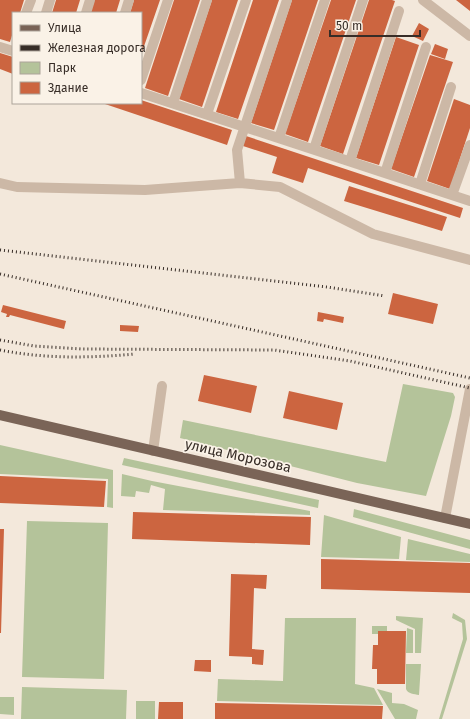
<svg xmlns="http://www.w3.org/2000/svg" width="470" height="719" viewBox="0 0 470 719" font-family="'Fira Sans',sans-serif">
<style>
.green{fill:#b4c39a}
.building{fill:#cc6540}
.lines{fill:none;stroke-linecap:round;stroke-linejoin:round}
.minor{stroke:#ccb8a6;stroke-width:10}
.major{stroke:#7a6457;stroke-width:10}
.rail{stroke:#372d27;stroke-width:3;stroke-dasharray:1 3;stroke-linecap:butt}
.labels{text-anchor:middle;dominant-baseline:central;stroke-width:3.5;stroke-linejoin:round;paint-order:stroke}
.street-label{font-size:14px;fill:#372d27;stroke:#faf2e7}
</style>
<rect width="100%" height="100%" fill="#f3e8db"/>
<path class="green" d="M403 384 453 393 455 397 451 416 426 496 357 483 180 438 183 420 386 462Z
M0 445 113 470V508L107 507 108 479 0 474Z
M124 458 319 500 318 508 122 465Z
M122 474 152 481 310 511V515L163 510 165 489 151 485 149 493 136 491 135 497 121 496Z
M354 509 470 540V549L353 517Z
M324 515 401 537 399 559 321 557Z
M27 521 108 523 104 679 22 677Z
M408 539 470 554V562L406 560Z
M453 613 465 620 467 639 442 719H439L463 639 462 623 452 618Z
M396 616 423 618 421 653H415V629L396 620Z
M285 618H356L355 684 374 688 383 705 217 701 218 679 283 681Z
M372 626H387V631H378V634H372Z
M407 628 413 630V653H406Z
M406 664H421L419 695C414 694 408 694 406 689Z
M22 687 127 690 126 719H21Z
M377 689 392 693V703L404 704 418 710 416 719H395Z
M0 697H14V715L0 714Z
M136 701H155V719H136Z"/>
<path class="building" d="M0 0H24L20 13H13V32L10 42 0 39Z
M56 0H80L76 13H52Z
M94 0H120L116 13H90Z
M134 0H160L141 55V13H130Z
M174 0H200L168 96 145 88Z
M212 0H238L202 107 179 99Z
M253 0H279L238 119 216 112Z
M292 0H318L274 130 251 123Z
M331 0H356L308 142 285 134Z
M369 0H392L395 1 343 154 320 146Z
M456 0H470V11Z
M419 23 429 29 423 41 412 36Z
M396 37 419 45 379 165 356 158Z
M435 44 448 49 445 59 431 54Z
M0 53 13 57V74L0 69Z
M430 55 453 62 414 177 391 169Z
M454 99 470 105V128L450 189 427 181Z
M141 100 232 130 227 145 102 103H141Z
M246 136 463 208 460 218 308 168 303 183 272 173 277 157 243 146Z
M349 186 447 217 442 231 344 201Z
M393 293 438 304 433 324 388 314Z
M3 305 66 321 64 329 10 315 9 317H6L7 314 1 312Z
M318 312 344 317 343 323 324 319 323 322 317 321Z
M120 325 139 326 138 332 120 331Z
M204 375 257 386 251 413 198 401Z
M289 391 343 403 337 430 283 418Z
M0 476 106 481 104 507 0 503Z
M133 512 311 517 310 545 132 539Z
M0 529H4L1 633H0Z
M321 559 470 563V593L321 589Z
M231 574 267 575 266 589 254 588 252 649 264 650 263 665 252 664V657L229 656Z
M378 631H406L405 684H377V669H372L373 645H378Z
M195 660H211V672L194 671Z
M159 702H183V719H158Z
M215 703 383 706 382 719H215Z"/>
<g class="lines">
<path class="minor" d="M423 0 470 36
M26 13 31 0
M46 13 50 0
M86 13 90 0
M125 13 129 0
M0 47 13 51
M141 80 168 0
M141 93 470 201
M173 103 207 0
M207 114 246 0
M279 138 325 0
M314 149 363 0
M350 161 399 11
M385 173 426 47
M0 183 17 187 145 190 240 183 280 187 373 234 470 260
M240 183 237 150 287 0
M420 184 451 87
M452 195 470 145
M153 451 162 386
M445 518 470 389"/>
<path class="major" d="M0 415 470 524"/>
<path class="rail" d="M0 250 327 287 385 296
M0 274 470 378
M0 340 34 346 82 349 274 350 302 354 350 361 470 388
M0 350C45 359 89 358 135 354"/>
</g>
<g class="labels">
<g class="street-label">
<text transform="translate(238 456) rotate(13)">улица Морозова</text>
</g>
</g>
<rect x="12" y="12" width="130" height="92" fill="#faf2e7" stroke="#aca39a"/>
<rect x="20" y="25" width="20" height="6" fill="#7a6457" stroke="#aca39a"/>
<text x="48" y="32" font-size="12" fill="#372d27">Улица</text>
<rect x="20" y="45" width="20" height="6" fill="#372d27" stroke="#aca39a"/>
<text x="48" y="52" font-size="12" fill="#372d27">Железная дорога</text>
<rect x="20" y="62" width="20" height="12" fill="#b4c39a" stroke="#aca39a"/>
<text x="48" y="72" font-size="12" fill="#372d27">Парк</text>
<rect x="20" y="82" width="20" height="12" fill="#cc6540" stroke="#aca39a"/>
<text x="48" y="92" font-size="12" fill="#372d27">Здание</text>
<path d="M330 30v6h90v-6" fill="none" stroke="#372d27" stroke-width="2"/>
<text x="336" y="30" font-size="12" fill="#372d27" stroke="#faf2e7" stroke-width="3" paint-order="stroke">50 m</text>
</svg>
